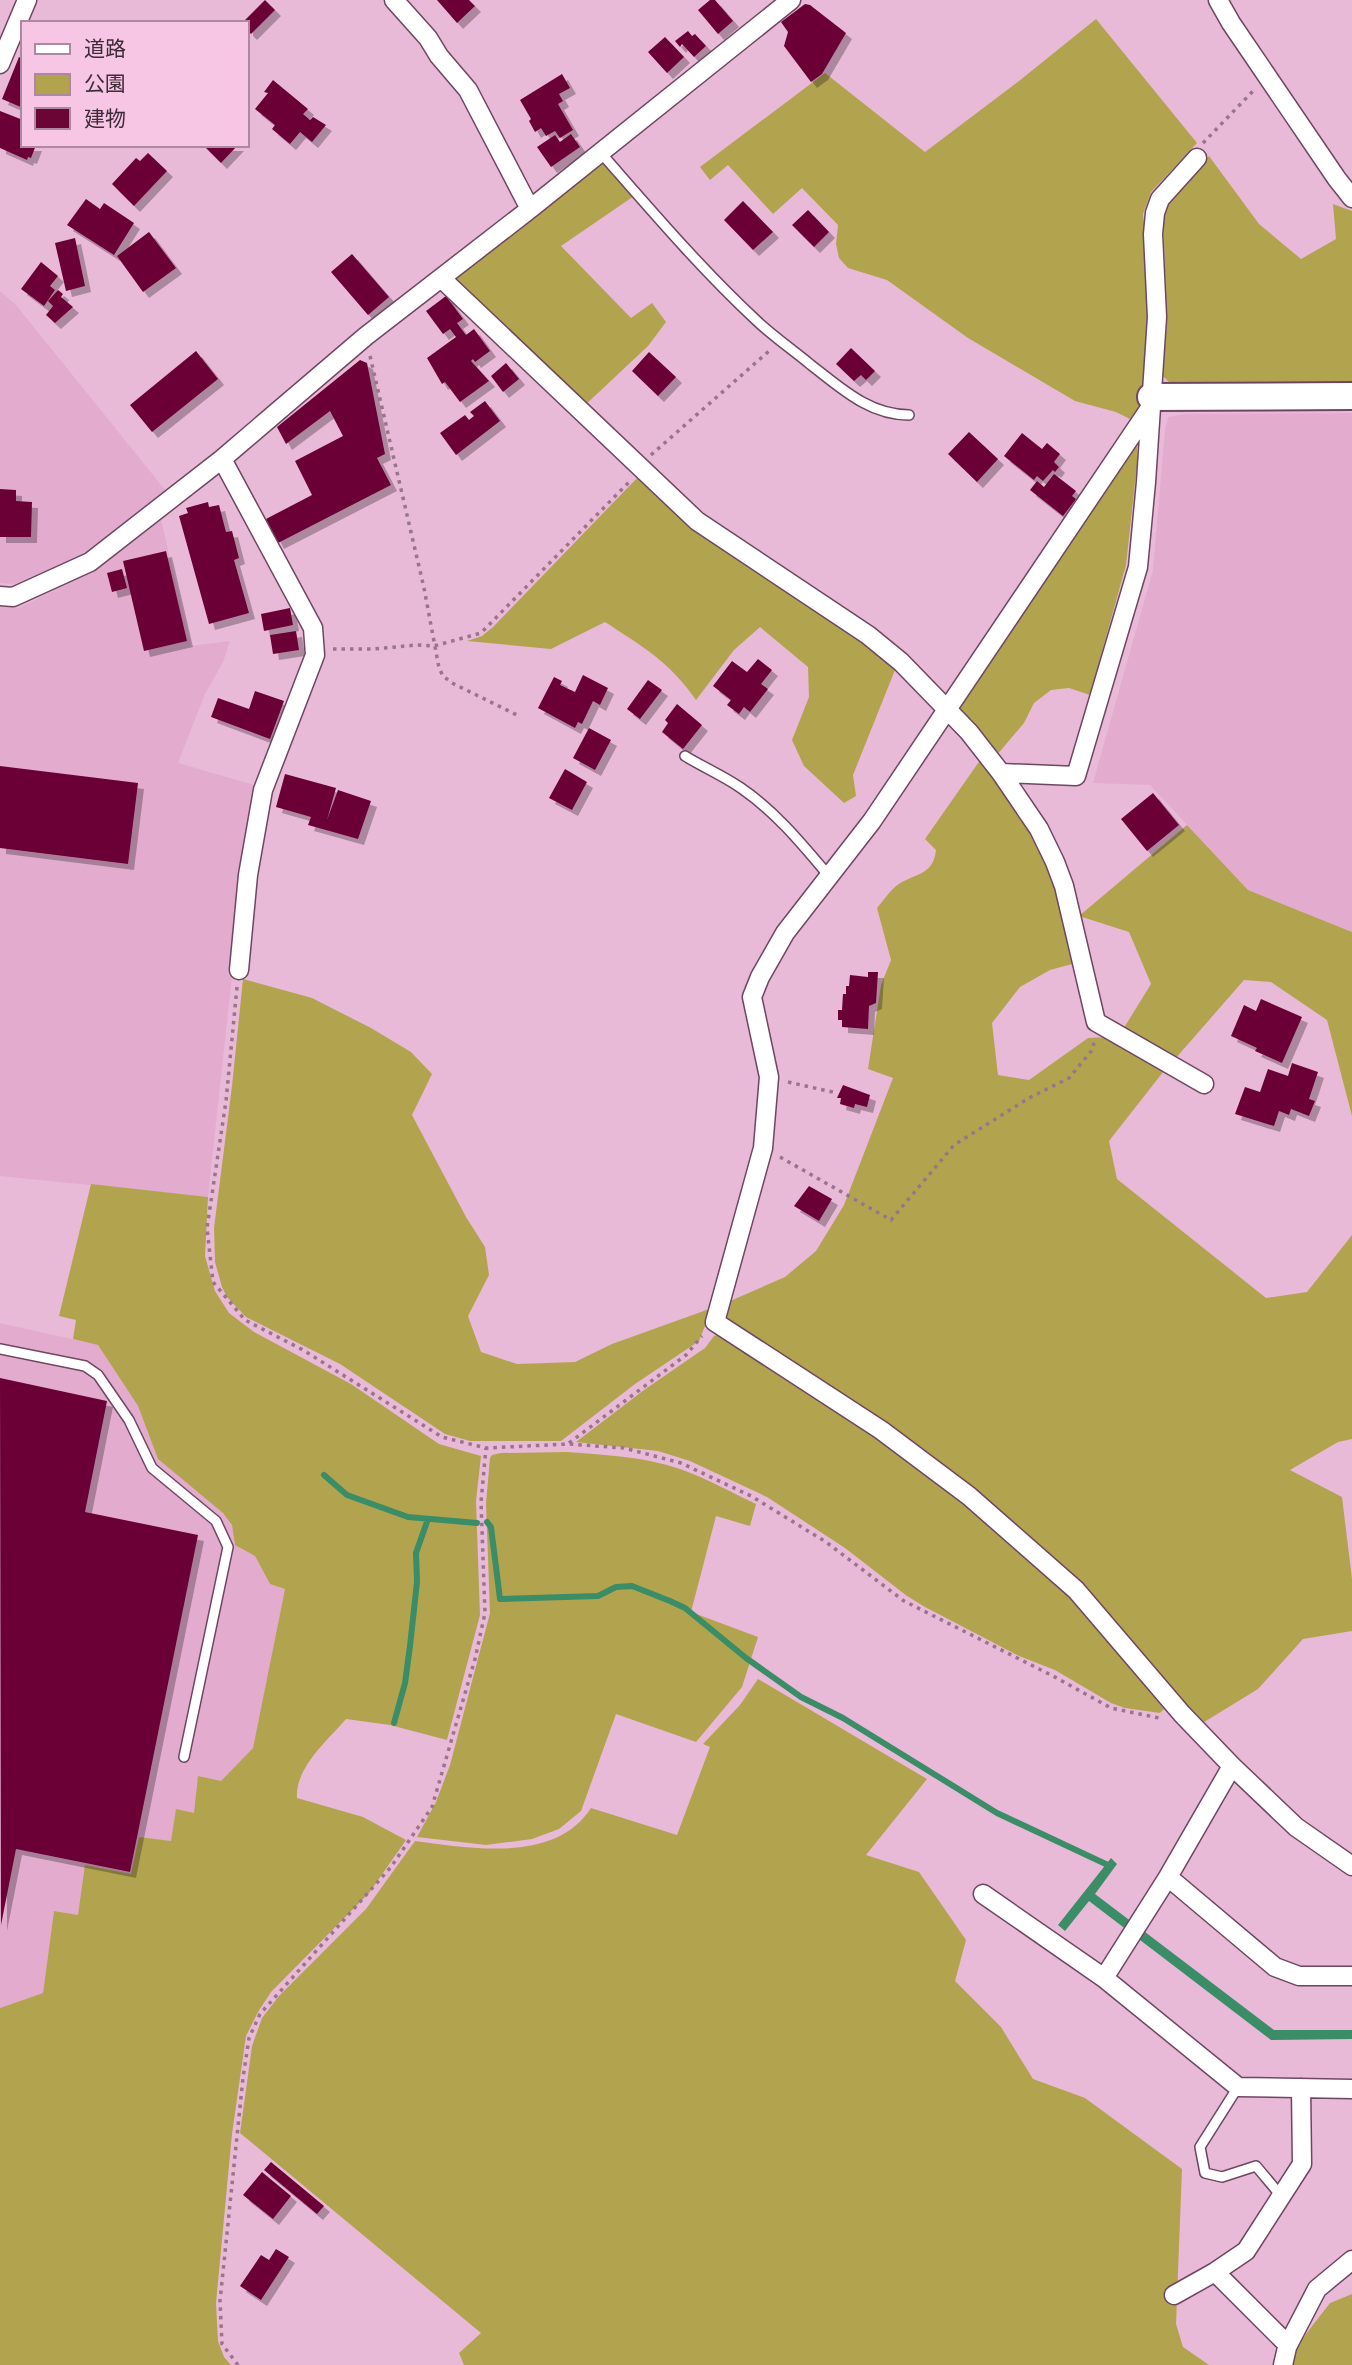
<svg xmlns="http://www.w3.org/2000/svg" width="1352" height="2365" viewBox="0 0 1352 2365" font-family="'Sofia Sans Condensed','Noto Sans JP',sans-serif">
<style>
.built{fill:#e3accf}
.green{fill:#b2a44f}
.water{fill:#3a8d66}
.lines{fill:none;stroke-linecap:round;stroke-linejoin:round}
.stream{stroke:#3a8d66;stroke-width:6}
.building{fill:#6b0536;filter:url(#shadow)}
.lane-casing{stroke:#6f4661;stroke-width:12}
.street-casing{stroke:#6f4661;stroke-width:21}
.secondary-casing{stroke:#6f4661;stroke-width:30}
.path{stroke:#98758c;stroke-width:3.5;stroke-dasharray:3.5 5;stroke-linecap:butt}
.lane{stroke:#fff;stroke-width:9}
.street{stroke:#fff;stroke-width:18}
.secondary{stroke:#fff;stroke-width:26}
</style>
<defs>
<filter id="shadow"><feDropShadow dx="6" dy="6" stdDeviation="0" flood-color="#0004"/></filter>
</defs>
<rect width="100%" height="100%" fill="#e9b9d8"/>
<path class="built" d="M0 291 16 305 166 491 81 555 14 584 0 583Z
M1352 413V932L1248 890 1150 785 1093 783 1153 570 1165 430 1168 417 1186 414Z
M161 520 191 646 230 641 223 662 205 694 178 763 254 785 240 869 232 976 208 1197 0 1176V606L19 608 93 571Z
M0 1323 98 1345 138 1406 158 1459 223 1513 232 1525 235 1545 255 1556 270 1584 285 1589 253 1748 221 1781 171 1842 78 1915 54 1911 43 1993 0 2008Z"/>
<path class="green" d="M1096 19 1197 143 1151 192 1143 214 1147 255 1148 307 1141 412 1134 421 1116 412 1075 401 968 338 887 280 848 268 839 258 836 244 838 225 802 188 773 214 728 165 710 180 700 167 825 73 925 152 1019 81Z
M1209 156 1259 224 1301 259 1336 239 1333 204 1352 211V386L1175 388 1162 375 1167 325 1163 214 1166 204Z
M604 162 634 196 561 246 631 318 652 303 666 322 648 346 582 408 453 281Z
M1137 435V465L1126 565 1090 695 1069 688 1051 690 1034 703 1024 723 996 756 953 708Z
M640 475 897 665 853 775 856 796 844 803 804 766 792 740 809 697 808 667 760 627 734 650 696 700C669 661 643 647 605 622L551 649 467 641 482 636 493 627Z
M983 756 1051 863 1076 963 1050 970 1020 987 992 1023 998 1075 1029 1080 1088 1038 1106 1037 1167 1067 1109 1141 1117 1179 1266 1298 1307 1292 1352 1235V1439L1338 1442 1290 1470 1342 1497 1352 1579V1631L1303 1639 1258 1689 1201 1724 1092 1601 726 1319 724 1314 728 1302 785 1277 816 1251 844 1205 893 1078 868 1069 881 985 891 960 877 908C883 901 889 892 896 886 913 873 933 877 936 850L925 839Z
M1187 825 1248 890 1352 932V1116L1327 1020 1271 982 1244 980 1175 1059 1122 1031 1151 984 1129 932 1079 916Z
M243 979 312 998 371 1028 411 1052 432 1074 412 1115 466 1217 485 1247 489 1275 468 1316 481 1352 517 1364 575 1362 612 1344 712 1308 699 1341 635 1384 561 1441H470L445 1434 340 1364 246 1317 227 1297 222 1287 215 1262 214 1228 232 1086Z
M91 1184 208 1197 205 1256 215 1291 229 1313 254 1332 351 1384 439 1444 481 1456 476 1501 480 1615 447 1740 390 1725 346 1719C327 1741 295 1768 297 1798L363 1817 406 1840 369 1893 271 1992 258 2012 246 2036 232 2134 216 2303 218 2341 224 2357 231 2365H0V2008L43 1993 54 1911 78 1915 85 1865 131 1874 139 1837 171 1841 176 1809 194 1813 198 1776 221 1781 253 1748 285 1589 270 1584 255 1556 235 1545 232 1525 223 1513 158 1459 138 1406 98 1345 73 1339 76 1320 59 1316Z
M720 1334 849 1414 962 1498 1073 1592 1163 1705 1164 1709 1160 1713 1125 1708 1111 1703 1055 1670 1019 1656 925 1607 907 1596 845 1548 767 1497 690 1461 658 1451 576 1442 644 1390 705 1348 714 1336Z
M566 1452C607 1455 650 1457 688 1472 712 1481 734 1494 756 1504L750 1526 716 1516 691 1612 758 1637 742 1687 696 1742 616 1714 581 1811 559 1829 532 1839 486 1845 417 1837 436 1802 450 1765 490 1613 486 1503 490 1458 492 1455 501 1453Z
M758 1679 927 1779 866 1855 919 1872 966 1940 955 1981 1001 2027 1033 2079 1085 2098 1182 2169 1176 2324 1183 2347 1209 2365H464L459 2353 481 2333 240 2133 252 2046 262 2018 279 1996 366 1909 415 1841C470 1848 555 1864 591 1808L677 1835 710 1747 703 1744 740 1705Z
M1352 2294V2365H1282L1330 2303Z"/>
<path class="water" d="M1111 1858 1117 1864 1095 1894 1274 2030H1352V2039L1271 2040 1089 1901 1065 1931 1058 1925Z"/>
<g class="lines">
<path class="stream" d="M324 1475 347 1495 408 1517 477 1523
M487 1522 491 1527 500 1599 598 1596 616 1587 632 1586 670 1601 685 1608 746 1658 801 1697 843 1718 997 1813 1110 1866
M394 1723 405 1683 410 1646 417 1582 416 1553 428 1519"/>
</g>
<path class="building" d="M265 0 275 10 251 34 247 30V23H242Z
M437 0H469L475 6 457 23Z
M710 0H715L733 21 718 34 698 10Z
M805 4 810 5 846 33 822 74 811 82 784 46 788 32 781 22Z
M688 31 692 36 695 34 706 46 694 57 682 44 680 47 675 41Z
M665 37 684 57 667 73 648 52Z
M19 57 23 59V108L2 99Z
M562 74 570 88 559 94 563 101 558 104 573 130 560 138 555 131 546 136 541 128 535 132 529 121 531 119 520 100Z
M273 80 308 109 303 114 310 120 313 117 326 125 312 142 300 132 290 144 272 129 275 125 255 109 268 93 264 92Z
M0 111 23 120V145H36L31 158 28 157 27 160 0 148Z
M571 134 580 147 551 167 537 147 555 135 560 142Z
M203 145H238L221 163Z
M148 153 167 171 134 206 112 184 136 158 140 161Z
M86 199 100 209 104 203 134 223 114 255 67 225Z
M743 201 773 232 753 250 724 220Z
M808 210 829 232 814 247 792 225Z
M149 232 176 268 143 292 117 256Z
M75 238 85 286 66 291 55 243Z
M352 254 389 297 368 315 331 272Z
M41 262 58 276 50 286 55 290 44 306 21 289Z
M58 290 63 294 61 297 73 307 55 323 46 315 53 306 48 301Z
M446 296 463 319 457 323 466 335 474 329 490 351 475 362 473 359 471 361 489 381 460 402 445 382 442 384 427 358 456 337 450 329 443 334 426 311Z
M851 348 875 371 866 380 861 375 854 381 836 364Z
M196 351 218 379 152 432 130 405Z
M649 352 676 377 658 396 632 371Z
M360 360 367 363 385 454 377 458 391 485 278 543 266 519 312 495 295 461 343 436 330 411 286 444 277 427Z
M506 363 519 379 503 392 491 376Z
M485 401 500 421 456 455 440 433 465 415 469 420 474 416 470 412Z
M969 432 998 459 977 482 948 454Z
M1022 433 1042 449 1047 443 1060 454 1054 462 1059 467 1055 472 1053 470 1043 481 1037 476 1034 480 1004 456Z
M1054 474 1076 491 1072 496 1076 499 1063 516 1030 490 1037 481 1044 487Z
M0 489 16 490V501L32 502 31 537H0Z
M208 502 209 507 219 505 226 532 232 531 239 558 234 560 249 613 209 624 179 516 188 513 186 508Z
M166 551 187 641 144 651 123 561Z
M122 569 127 588 112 592 107 573Z
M290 608 293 625 264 631 261 614Z
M296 631 299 650 273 654 270 635Z
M758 659 772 670 761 684 768 689 750 712 744 707 739 714 727 705 731 700 713 686 732 661 747 672Z
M583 675 608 688 600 705 593 701 582 724 578 722 575 728 538 708 554 677 562 681 560 685 575 692Z
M648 680 662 690 640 719 627 709Z
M255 691 284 701 270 739 211 717 218 698 249 709Z
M677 704 702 725 683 749 662 732 668 723 665 720Z
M589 728 611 740 595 770 573 758Z
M0 766 138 783 128 864 0 848Z
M565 769 587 782 572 810 549 798Z
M285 774 336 788 327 820 338 790 371 801 358 839 308 825 311 817 276 807Z
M1153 793 1179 825 1147 851 1121 819Z
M868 972H878L876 1003 869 1006 868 1029 842 1027V1020H838V1010H842L843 994H846V986H849L850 975 868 977Z
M1261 999 1302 1017 1282 1063 1255 1051 1257 1048 1231 1036 1244 1005 1256 1011Z
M1292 1063 1318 1072 1309 1099 1315 1101 1309 1116 1291 1109 1289 1115 1279 1111 1274 1126 1235 1114 1245 1087 1260 1092 1268 1069 1288 1076Z
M843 1085 870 1095 867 1107 855 1104 854 1108 840 1104 841 1098H837Z
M809 1186 832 1199 819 1221 794 1206Z
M0 1378 107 1401 85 1512 198 1535 130 1872 16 1849 1 1925Z
M271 2162 324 2206 317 2214 264 2170Z
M262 2172 291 2196 273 2219 243 2195Z
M276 2249 289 2257 261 2300 240 2286 261 2255 269 2260Z"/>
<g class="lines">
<defs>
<path id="lane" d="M601 153C651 210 701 269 757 321 774 337 793 350 811 365 841 388 869 415 909 415
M685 756C703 767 724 776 741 788 776 812 802 844 829 876
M0 1349 85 1366 98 1375 129 1420 152 1468 216 1521 228 1547 184 1757
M1238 2087 1200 2147 1205 2173 1222 2177 1256 2166 1282 2197"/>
<path id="street" d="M394 0 428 38 439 56 468 90 530 209
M1218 0 1231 23 1337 179 1352 198
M0 64 27 0
M441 278 697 521 868 635 901 662 969 732 1001 773 1039 829 1055 862 1064 886 1096 1022 1204 1084
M1150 408 872 821 785 933 760 977 752 997 769 1077 763 1148 715 1322 881 1430 969 1496 1076 1590 1182 1714 1232 1766 1296 1827 1352 1866
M222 459 313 628 315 655 263 790 248 875 239 970
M0 596 13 597 90 562 222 459 366 336 530 209 791 0
M1001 773 1076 776 1138 567 1146 482 1157 317 1153 234 1155 213 1160 199 1197 158
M1232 1766 1168 1877 1104 1978 1238 2087 1352 2089
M1168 1877 1275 1967 1299 1976H1352
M983 1894 1104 1978
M1301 2088 1302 2164 1246 2251 1215 2272 1288 2345 1317 2289 1352 2260
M1174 2295 1215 2272
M1283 2365 1288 2343"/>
<path id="secondary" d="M1151 397 1352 396"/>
</defs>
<use href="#lane" class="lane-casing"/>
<use href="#street" class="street-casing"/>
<use href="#secondary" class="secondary-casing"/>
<path class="path" d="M1203 143 1254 90
M370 356 424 588 439 668 443 676 452 683 517 715
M651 455 769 351
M333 649H374L416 645 434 646 481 633 630 481
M237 987 226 1101 207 1228 213 1282 245 1320 303 1350 442 1437 486 1448 568 1444 624 1448 681 1463 751 1496 826 1542 904 1601 1053 1676 1111 1708 1159 1718
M788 1082 837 1093
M780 1157 891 1220 954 1145 1029 1098 1069 1078 1093 1049 1094 1041
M569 1443 686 1355 702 1336
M238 2365 222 2344 220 2301 243 2078 249 2038 260 2014 391 1867 432 1807 475 1659 485 1613 481 1502 486 1448"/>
<use href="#lane" class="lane"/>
<use href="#street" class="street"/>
<use href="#secondary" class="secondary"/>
</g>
<rect x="21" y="21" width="228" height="126" fill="#f7c6e5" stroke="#ad88a0" stroke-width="2"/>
<rect x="35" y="44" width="35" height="10" fill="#ffffff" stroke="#ad88a0" stroke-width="2"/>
<text x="84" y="56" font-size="21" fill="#3e2b38">道路</text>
<rect x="35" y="74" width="35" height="21" fill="#b2a44f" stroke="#ad88a0" stroke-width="2"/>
<text x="84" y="91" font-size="21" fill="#3e2b38">公園</text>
<rect x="35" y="108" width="35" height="21" fill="#6b0536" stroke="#ad88a0" stroke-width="2"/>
<text x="84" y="126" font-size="21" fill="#3e2b38">建物</text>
</svg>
